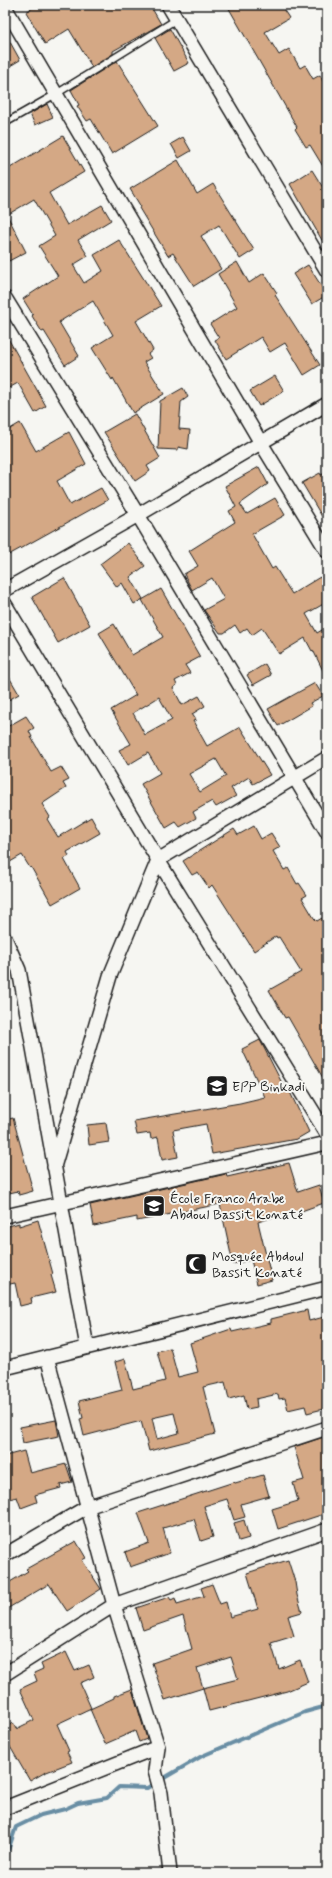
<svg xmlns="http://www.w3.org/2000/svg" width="332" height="1878" viewBox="0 0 332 1878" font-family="Mynerve,sans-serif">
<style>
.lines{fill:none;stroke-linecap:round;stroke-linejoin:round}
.stream{stroke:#698ea4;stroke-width:4}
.building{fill:#d4a885;stroke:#1c1c1c;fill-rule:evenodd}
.service-casing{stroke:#1c1c1c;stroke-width:9}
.minor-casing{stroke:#1c1c1c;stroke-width:16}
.service{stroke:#f6f6f2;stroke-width:6}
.minor{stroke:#f6f6f2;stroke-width:13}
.labels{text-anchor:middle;stroke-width:4;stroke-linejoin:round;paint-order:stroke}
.poi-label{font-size:14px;fill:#1c1c1c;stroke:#f6f6f2;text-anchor:start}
</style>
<rect width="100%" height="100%" fill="#f6f6f2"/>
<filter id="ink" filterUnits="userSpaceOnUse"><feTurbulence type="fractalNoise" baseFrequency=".025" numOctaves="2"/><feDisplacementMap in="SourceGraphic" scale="8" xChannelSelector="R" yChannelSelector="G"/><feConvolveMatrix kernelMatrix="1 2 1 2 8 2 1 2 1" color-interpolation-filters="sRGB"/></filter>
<g filter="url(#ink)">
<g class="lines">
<!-- stream -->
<path class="stream" d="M5,1859L16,1827L41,1815L65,1809L78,1803L107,1798L119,1787L147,1788L202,1756L305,1712L327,1706"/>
</g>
<!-- building -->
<path class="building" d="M37,5H150L161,24L113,51V54L92,67L69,29L45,44L26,12Z
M227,5H281L283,9L289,18L265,32L279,55L289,49L300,68L305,65L313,79L320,75L327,89V173L310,145L306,147L295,129L297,127Z
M170,29L189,63L174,71L155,38Z
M5,33L20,60L5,69Z
M117,61L158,126L112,154L91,119L87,121L77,106L79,105L71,90Z
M47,104L53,117L35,125L30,114Z
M63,136L84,172L49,193L67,225L102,205L111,220L78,240L88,256L73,265L84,283L103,271L94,255L119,240L161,306L136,321L153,350L148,354L151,358L144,362L164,394L133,413L113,378L112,380L92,348L113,335L93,301L59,322L79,356L65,365L44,331L42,332L32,316L33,315L23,299L58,276L39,246L55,236L34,199L7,215L26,252L5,263V171Z
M183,137L191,151L179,158L171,144Z
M178,160L197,194L213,184L254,250L240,259L219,225L201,236L221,269L194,286L173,253L168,256L139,208L141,207L130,189Z
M312,170L327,194V249L290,184Z
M237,262L249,283L264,273L277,293L275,295L320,365L304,375L285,343L270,352L261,337L226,359L215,340L219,338L210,324L237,307L218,274Z
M308,265L327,295L312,304L293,274Z
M5,333L46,406L35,413L18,383L5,390Z
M275,376L284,391L259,406L250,391Z
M183,388L188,397L181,402L179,429L190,430L188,449L178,447V450L158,449L160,401Z
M135,414L160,458L147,466L150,471L135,481L104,432Z
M20,423L36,451L69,432L86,464L57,481L70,505L101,488L108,500L5,557V432Z
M259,467L268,484L240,504L247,514L275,498L285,515L252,534L272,569L275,567L292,594L320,577L327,589V602L306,614L317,633L327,627V679L313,650L312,651L305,638L279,654L262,628L252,635L247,628L240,633L235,625L224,633H220L204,610L224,599L212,578L192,590L184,574L198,566L189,551L235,522L229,511L236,507L225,486Z
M327,472V525L302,483L320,473L321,475Z
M128,543L145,566L130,577L143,599L134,604L122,583L117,587L100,564Z
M64,578L90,625L58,643L32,597Z
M161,589L200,657L185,665L190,673L175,681L177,685L173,688L182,705L199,696L205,706L192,714L196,720L193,721L207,746L240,727L270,775L253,784L249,777L231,788L236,796L216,807L212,801L193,812L196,818L180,827L176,822L166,828L141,784L160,773L148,753L128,765L119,750L131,744L111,710L136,695L99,633L114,624L132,655L163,637L142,600ZM159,697L172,720L145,735L133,713ZM216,759L226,776L200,792L189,774Z
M265,664L271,675L253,685L247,675Z
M5,670L19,694L5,702Z
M315,683L323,696L310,703L312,706L278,726L268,709Z
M26,716L34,728L29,731L32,737H31L51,772L61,767L69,780L63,783L66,788L42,804L50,817L47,819L58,837L91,817L100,833L67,852L69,856L64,859L80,888L52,904L31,867L30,868L22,855L5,865V728Z
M254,826L261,839L271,833L280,847L273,851L284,870L288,868L297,884L299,883L307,895L302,898L314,918L317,921L322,918L327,926V1085L288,1017L285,1018L269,990L301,972L279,937L277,938L276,936L254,951L212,885L209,888L198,872L192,875L183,861L234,829L238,835Z
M260,1040L285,1089L288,1088L309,1132L297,1139L212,1154L206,1124L173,1130L178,1157L162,1160L158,1137L151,1139L150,1133L137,1135L134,1121L240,1103L265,1097L242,1049Z
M13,1118L33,1191L19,1195L18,1191L5,1194V1120Z
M106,1123L109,1142L89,1145L87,1125Z
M289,1163L298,1192L319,1185L324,1203L293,1214L292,1211L258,1222L272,1280L257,1284L251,1260L233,1264L220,1204L137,1221V1217L94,1226L90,1205L226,1174L227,1177Z
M38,1220L53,1274L51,1275L56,1292L31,1298L32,1303L20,1306L15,1283L5,1285V1227L19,1223V1226Z
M307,1310L309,1321L324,1317L327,1328V1381L323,1382L327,1397V1408L307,1413L305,1406L288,1410L285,1398L279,1399L278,1394L256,1399L257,1407L247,1409L244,1395L229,1399L225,1382L203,1387L215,1434L149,1451L141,1421L84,1436L80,1419L83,1418L79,1401L122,1390L115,1362L125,1359L133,1389L165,1381L157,1351L170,1348L178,1377L198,1372L190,1343L231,1329L232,1332L271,1323V1319ZM174,1413L179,1433L157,1439L152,1418Z
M56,1420L59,1436L23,1443L20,1427Z
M327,1436V1513L278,1529L272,1509L298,1501L293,1483L304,1480L294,1447Z
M24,1451L30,1473L66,1464L72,1482L60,1485L61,1488L35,1495L37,1502L21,1508L17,1497L5,1500V1456Z
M263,1475L269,1496L241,1504L245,1517L234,1520L227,1499L204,1506L213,1537L201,1541L194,1519L163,1528L170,1553L130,1567L125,1552L149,1543L138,1513L234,1482L235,1483Z
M244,1520L249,1538L239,1541L234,1523Z
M76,1541L86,1558L82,1560L101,1589L67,1611L49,1584L5,1610V1585L28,1571L26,1569Z
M288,1560L295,1582L297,1595L302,1612L288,1616L294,1636L271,1643L279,1669L300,1660L308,1682L287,1691L209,1711L203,1688L238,1679L231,1657L197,1668L203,1688L165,1700L152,1663L192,1649L183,1616L143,1630L136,1608L169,1597L171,1600L175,1598L177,1604L204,1596L201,1588L212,1584L220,1604L226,1602L230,1617L258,1609L247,1573Z
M66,1652L75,1671L89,1665L94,1677L80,1683L91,1708L57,1724L69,1751L67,1752L72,1762L44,1773L30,1781L5,1738V1727L13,1723L16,1729L34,1720L20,1689L37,1681L34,1673L43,1669L41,1664Z
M132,1689L147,1739L139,1742L135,1731L105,1744L90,1709L114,1698V1696Z"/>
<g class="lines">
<!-- service casing -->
<g class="service-casing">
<path id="service" d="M5,123L56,94L177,19"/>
</g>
<!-- minor casing -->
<g class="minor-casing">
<path id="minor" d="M168,5L327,271
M5,7L261,443L327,551
M5,298L138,515L327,832
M5,590L138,515L327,404
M5,604L158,860L327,1134
M5,938L19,970L87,1347
M54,1167L110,976L158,860L327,758
M5,1216L327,1143
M47,1357L114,1605L158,1747L155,1771L161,1793L170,1873
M5,1368L327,1288
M5,1555L87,1507L327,1428
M5,1674L114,1605L327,1530
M5,1808L158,1747"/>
</g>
<!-- service -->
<use href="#service" class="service"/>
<!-- minor -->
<use href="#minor" class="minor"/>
</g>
</g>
<!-- icons -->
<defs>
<g id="school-square" transform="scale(1.15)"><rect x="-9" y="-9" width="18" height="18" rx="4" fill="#1c1c1c" stroke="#f6f6f2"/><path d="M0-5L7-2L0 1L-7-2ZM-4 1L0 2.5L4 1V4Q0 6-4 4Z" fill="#fff"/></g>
<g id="mosque-square" transform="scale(1.15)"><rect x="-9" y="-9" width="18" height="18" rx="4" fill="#1c1c1c" stroke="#f6f6f2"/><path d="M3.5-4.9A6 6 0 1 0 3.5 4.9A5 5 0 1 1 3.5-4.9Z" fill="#fff"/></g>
</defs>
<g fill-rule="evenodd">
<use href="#school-square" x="217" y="1086"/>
<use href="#school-square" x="154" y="1206"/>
<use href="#mosque-square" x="196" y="1264"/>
</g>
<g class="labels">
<!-- poi labels -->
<g class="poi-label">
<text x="232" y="1091">EPP Binkadi</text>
<text x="170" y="1203">École Franco Arabe<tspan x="170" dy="16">Abdoul Bassit Konaté</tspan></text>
<text x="212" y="1261">Mosquée Abdoul<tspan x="212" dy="16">Bassit Konaté</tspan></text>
</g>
</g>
<!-- margin -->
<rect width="332" height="1878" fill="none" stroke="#f6f6f2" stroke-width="20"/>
<rect x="10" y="10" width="312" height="1858" fill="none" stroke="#1c1c1c" stroke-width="1.5" filter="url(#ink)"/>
</svg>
